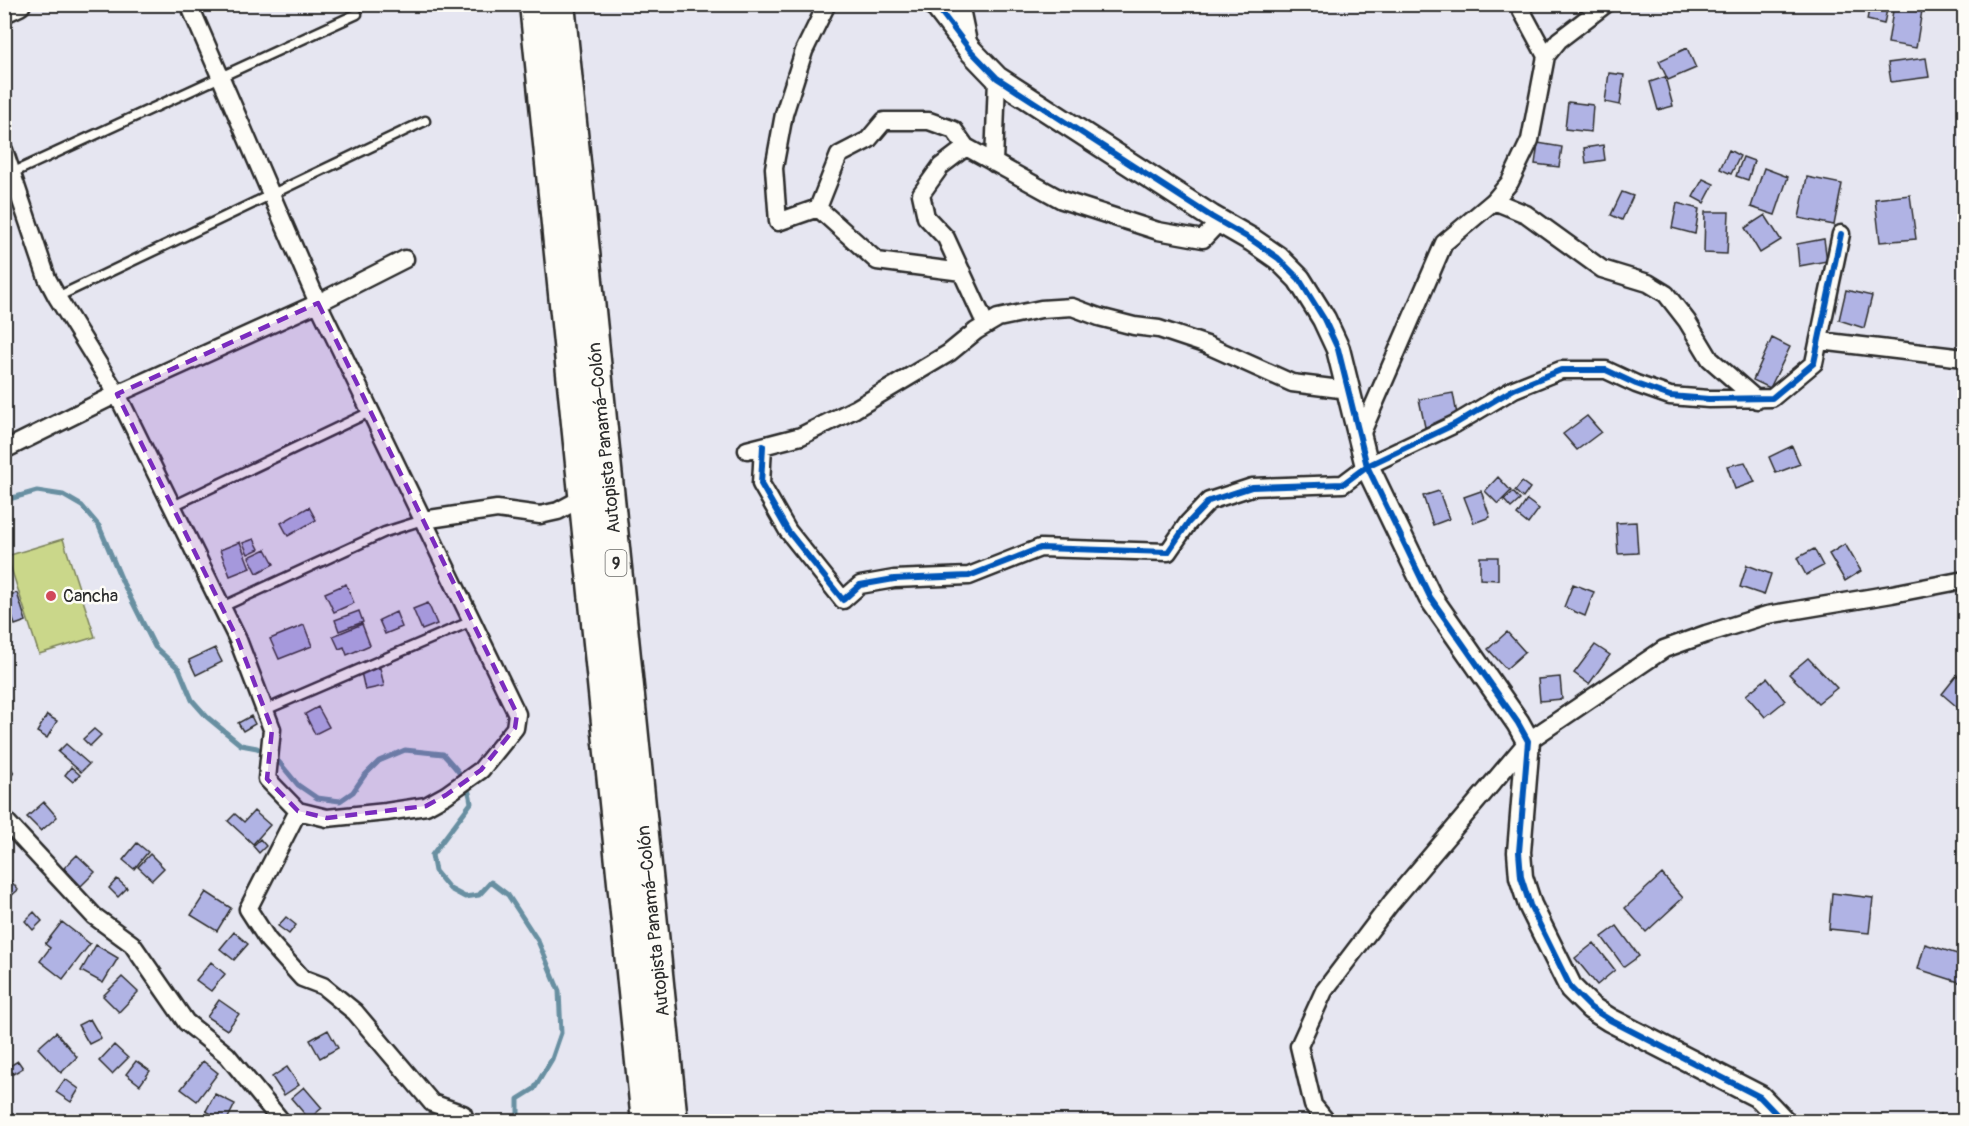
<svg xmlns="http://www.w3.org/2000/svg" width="1969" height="1126" viewBox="0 0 1969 1126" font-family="Pangolin,sans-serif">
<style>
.green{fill:#cad78a;stroke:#7a815a;stroke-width:1.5}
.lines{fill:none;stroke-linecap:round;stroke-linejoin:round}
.stream{stroke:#678fa1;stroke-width:5}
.building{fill:#b0b3e4;stroke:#2b2b2b;stroke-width:1.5}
.lane-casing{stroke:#2b2b2b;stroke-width:13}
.street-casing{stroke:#2b2b2b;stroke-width:21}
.secondary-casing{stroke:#2b2b2b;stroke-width:27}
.highway-casing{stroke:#2b2b2b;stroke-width:33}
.lane{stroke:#fdfcf7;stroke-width:8}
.street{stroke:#fdfcf7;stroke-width:16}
.secondary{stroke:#fdfcf7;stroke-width:22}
.highway{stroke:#fdfcf7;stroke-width:28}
.cycleway-casing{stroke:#fdfcf7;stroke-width:10}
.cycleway{stroke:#0057b8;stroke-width:6}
.marked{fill:#7b2cbf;fill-opacity:0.2;stroke:#7b2cbf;stroke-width:4.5;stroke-dasharray:12 8;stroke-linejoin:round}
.poi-dot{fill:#d1495b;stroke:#fdfcf7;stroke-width:2}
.labels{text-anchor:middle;stroke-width:5;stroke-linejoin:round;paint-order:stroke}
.shield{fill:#fdfcf7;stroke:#6a6a68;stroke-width:1.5}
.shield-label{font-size:16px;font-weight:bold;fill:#2b2b2b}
.street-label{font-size:18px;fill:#2b2b2b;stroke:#fdfcf7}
.poi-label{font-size:18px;fill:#2b2b2b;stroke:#fdfcf7;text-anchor:start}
</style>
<rect width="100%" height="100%" fill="#e6e6f1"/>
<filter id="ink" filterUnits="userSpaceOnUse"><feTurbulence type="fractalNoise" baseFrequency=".0167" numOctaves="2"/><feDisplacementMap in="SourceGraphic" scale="12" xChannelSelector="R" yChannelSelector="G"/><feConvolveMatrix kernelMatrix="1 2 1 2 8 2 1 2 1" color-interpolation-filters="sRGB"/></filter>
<g filter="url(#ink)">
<!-- green -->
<path class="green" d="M63,539L95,637L39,654L7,556Z"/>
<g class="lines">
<!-- stream -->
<path class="stream" d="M4,503L9,499L37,491L63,495L82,506L99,526L123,583L155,647L179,669L192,700L207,717L241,745L257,748L279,762L298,785L317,798L340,801L353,792L364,776L379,761L405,750L443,754C458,771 468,779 471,803L432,855L435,871L450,889L465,897L479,895L491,882L508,895L538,941L559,991L561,1033L552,1059L534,1089L518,1099V1122"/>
</g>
<!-- building -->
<path class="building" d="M1870,4H1888L1884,24L1867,20Z
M1894,4H1923L1916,48L1888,43Z
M1687,48L1696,68L1668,80L1659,61Z
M1926,58L1929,77L1891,82L1888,63Z
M1609,73L1624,75L1620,105L1605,102Z
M1665,77L1673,106L1658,110L1650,82Z
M1568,102L1593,105L1591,132L1565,129Z
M1538,143L1562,147L1559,167L1535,164Z
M1603,145L1605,160L1586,163L1584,148Z
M1729,150L1740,156L1731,174L1720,169Z
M1743,157L1754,161L1748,180L1736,176Z
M1764,168L1788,177L1775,215L1751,207Z
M1807,177L1842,184L1834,225L1799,218Z
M1703,179L1714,184L1704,203L1693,197Z
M1622,192L1633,196L1622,220L1611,215Z
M1910,195L1916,239L1880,242L1875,199Z
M1677,203L1699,209L1695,234L1672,228Z
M1705,212H1729L1727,254L1704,253Z
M1765,215L1781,240L1760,253L1745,228Z
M1824,239L1827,261L1799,266L1797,244Z
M1846,290L1872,296L1864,328L1839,320Z
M1772,338L1790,347L1770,388L1753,380Z
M1453,393L1458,420L1425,427L1419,399Z
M1587,416L1601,432L1577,450L1563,434Z
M1792,446L1800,464L1776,473L1769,457Z
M1745,462L1755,482L1735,489L1727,466Z
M1498,477L1511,491L1498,504L1485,491Z
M1522,482L1530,488L1523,498L1515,491Z
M1439,491L1449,519L1433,525L1423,496Z
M1481,491L1490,517L1474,523L1464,497Z
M1513,492L1520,500L1511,508L1504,500Z
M1527,500L1539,509L1528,524L1517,515Z
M309,507L316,520L288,536L281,523Z
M1636,522L1638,553L1618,554L1616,523Z
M254,539L259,549L248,554L243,543Z
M240,542L250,568L230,576L220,550Z
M1845,544L1861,571L1845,581L1829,554Z
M266,549L274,564L257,573L249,557Z
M1814,549L1823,566L1806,575L1797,558Z
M1480,557H1498V580L1480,579Z
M1747,565L1771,574L1764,595L1740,587Z
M346,584L354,603L334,612L325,593Z
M1573,584L1594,592L1585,616L1564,607Z
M17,593L26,621L15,625L5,596Z
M428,603L437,624L422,630L413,609Z
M359,611L363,622L339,631L335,620Z
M396,612L402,627L385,634L379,620Z
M362,624L370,645L347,655L344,647L339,649L333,636Z
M304,625L312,646L279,659L270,639Z
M1507,632L1525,652L1506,669L1488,649Z
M1595,645L1610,655L1589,684L1574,673Z
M215,648L222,662L196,675L189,660Z
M1808,658L1837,688L1818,703L1789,674Z
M380,668L384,686L365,690L361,672Z
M1957,675L1964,681L1963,712L1942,694Z
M1560,677L1562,699L1540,701L1538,679Z
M1767,678L1785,701L1765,717L1746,695Z
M318,707L329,727L315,734L305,714Z
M47,715L57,721L47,738L37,732Z
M251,716L255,724L243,731L238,723Z
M94,729L101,735L90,746L83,739Z
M66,744L89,764L81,772L58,752Z
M4,758L14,773L4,782Z
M71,767L80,775L73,782L65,775Z
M44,802L57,817L41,831L27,817Z
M254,811L270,825L253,844L228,821L235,814L244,822Z
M260,839L266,846L259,853L253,846Z
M137,843L148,852L134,869L123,860Z
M150,854L164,868L152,880L138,867Z
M77,855L95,872L81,886L64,868Z
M1662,874L1683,898L1646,932L1625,908Z
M7,876L18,890L4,902V878Z
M117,879L127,888L118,897L109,888Z
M206,892L231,908L217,931L191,915Z
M1832,893L1873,898L1869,933L1829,929Z
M34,912L42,921L33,930L25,921Z
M286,917L296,925L289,934L278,926Z
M62,922L90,944L63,979L40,961L50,948L45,944Z
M1617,926L1639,956L1624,967L1602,937Z
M234,932L248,944L234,960L220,949Z
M1594,943L1615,970L1597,985L1575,958Z
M1925,944L1964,956V974L1962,983L1918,969Z
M96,945L118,958L103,983L81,971Z
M211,962L225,974L211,991L196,980Z
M122,977L138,992L119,1012L103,996Z
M219,1000L239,1014L227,1030L207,1017Z
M90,1019L101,1038L89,1044L78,1025Z
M328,1030L338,1048L320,1058L310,1040Z
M56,1032L77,1057L61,1073L38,1048Z
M114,1045L128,1058L112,1074L99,1061Z
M18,1061L23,1068L13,1074L8,1067Z
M136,1061L150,1071L140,1085L126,1074Z
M203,1061L218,1073L197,1101L181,1089Z
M287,1067L299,1085L284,1095L272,1077Z
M65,1079L79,1089L71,1102L56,1092Z
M304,1087L322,1108L309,1119L291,1098Z
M215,1094L235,1104L226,1122L206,1111Z
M1940,1114L1951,1122H1934Z"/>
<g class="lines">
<!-- lane casing -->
<g class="lane-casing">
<path id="lane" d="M12,173L357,14
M57,297L425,121
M173,506L370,412
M222,607L385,532L423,520
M265,710L472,621"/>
</g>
<!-- street casing -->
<g class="street-casing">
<path id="street" d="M189,4L318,303L517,714L515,728L481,770L446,795L426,806L386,812L327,818L298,811
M827,4L804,51L784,114L774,168L778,222L818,208L839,155L868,140L884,121H929L954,130L966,147
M960,4L969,47
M1518,4L1546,56
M4,150L47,278L57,297L117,394L238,640L272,729L267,779L298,811L248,909L268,940L302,978L323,986L355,1012L432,1103L463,1114L466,1122
M994,163L997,78
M1494,201L1526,214L1602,269L1648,283L1666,294L1687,321L1710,359L1757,400
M818,208L877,261L962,272
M986,325L946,238L926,217L921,194L941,166L966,147L1062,200L1158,231L1203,239L1220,221
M1820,341L1964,358
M1360,437L1444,243L1494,201L1510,182L1530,140L1546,56L1559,40L1606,4
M763,446L761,484L788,531L843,600L860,585L894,579L969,576L1040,548L1168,552L1188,523L1209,501L1252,487L1343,484L1367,466L1455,424L1514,389L1561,370H1606L1636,384L1670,396L1709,399L1772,398L1814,363L1841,234
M4,450L117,394L318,303L405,259
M747,450L801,436L855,409L949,353L976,331L998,318L1041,309L1072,307L1099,317L1134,326L1159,329L1207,345L1292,383L1348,390
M423,520L497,509L540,515L558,511L584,497
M4,819L94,916L132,944L186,1022L227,1055L282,1122
M1327,1122L1313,1105L1299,1046L1324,991L1391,903L1528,741L1664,649L1706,634L1767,615L1892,594L1964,580"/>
</g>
<!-- secondary casing -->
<g class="secondary-casing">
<path id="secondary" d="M935,4L970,50L997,78L1212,217L1252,240L1278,258L1299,279L1324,319L1338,349L1367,466L1430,597L1518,723L1528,741L1519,852L1521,877L1530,905L1571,988L1591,1008L1610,1020L1760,1097L1784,1122
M4,11L19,4"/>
</g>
<!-- highway casing -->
<g class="highway-casing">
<path id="highway" d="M534,4L646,1122
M560,4L673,1122"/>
</g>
<!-- lane -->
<use href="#lane" class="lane"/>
<!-- street -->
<use href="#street" class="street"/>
<!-- secondary -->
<use href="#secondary" class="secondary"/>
<!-- highway -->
<use href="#highway" class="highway"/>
<!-- cycleway casing -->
<g class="cycleway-casing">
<path id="cycleway" d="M935,4L970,50L997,78L1212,217L1252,240L1278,258L1299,279L1324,319L1338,349L1367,466L1430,597L1518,723L1528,741L1519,852L1521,877L1530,905L1571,988L1591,1008L1610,1020L1760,1097L1784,1122
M763,446L761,484L788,531L843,600L860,585L894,579L969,576L1040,548L1168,552L1188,523L1209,501L1252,487L1343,484L1367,466L1455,424L1514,389L1561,370H1606L1636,384L1670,396L1709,399L1772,398L1814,363L1841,234"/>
</g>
<!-- cycleway -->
<use href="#cycleway" class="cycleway"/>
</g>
</g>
<!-- marked area -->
<path class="marked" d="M318,303L517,714L515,728L481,770L446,795L426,806L327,818L298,811L267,779L272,729L238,640L117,394Z"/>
<!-- markers -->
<circle class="poi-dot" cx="51" cy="596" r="6"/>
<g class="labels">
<!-- shield labels -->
<rect class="shield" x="605.5" y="550" width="21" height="26" rx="4.5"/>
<g class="shield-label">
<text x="616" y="569">9</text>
</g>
<!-- street labels -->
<g class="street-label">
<text transform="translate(604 438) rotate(-96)" y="6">Autopista Panamá–Colón</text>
<text transform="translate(653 921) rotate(-96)" y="6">Autopista Panamá–Colón</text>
</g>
<!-- poi labels -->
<g class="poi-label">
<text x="63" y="602">Cancha</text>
</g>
</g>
<!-- margin -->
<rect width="1969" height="1126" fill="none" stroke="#fdfcf7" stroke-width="24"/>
<rect x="12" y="12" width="1945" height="1102" fill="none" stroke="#2b2b2b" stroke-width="2" filter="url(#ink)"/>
</svg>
